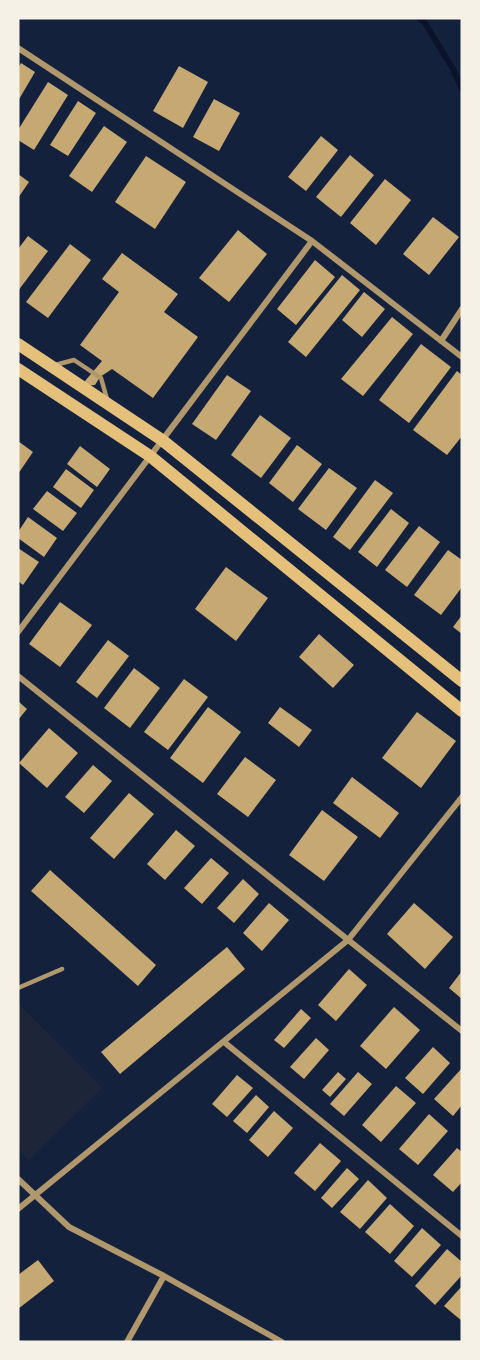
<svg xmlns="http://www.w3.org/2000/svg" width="480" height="1360" viewBox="0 0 480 1360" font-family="Jost,sans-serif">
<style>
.green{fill:#1d2539}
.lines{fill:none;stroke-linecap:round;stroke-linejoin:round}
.stream{stroke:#0b132b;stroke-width:6}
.building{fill:#c6a872}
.service{stroke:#b1986c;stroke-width:4.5}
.minor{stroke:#b1986c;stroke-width:6}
.secondary{stroke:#e5c07b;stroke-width:12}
</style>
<rect width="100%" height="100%" fill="#14213d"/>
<!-- green -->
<path class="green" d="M18,1003L102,1088L29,1160L18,1149Z"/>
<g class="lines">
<!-- stream -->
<path class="stream" d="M419,18L425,23L453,69L462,89"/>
</g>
<!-- building -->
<path class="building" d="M21,63L35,72L18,101V68Z
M179,66L208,82L183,128L153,111Z
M48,82L68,95L34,150L18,140V130Z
M214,99L240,113L219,151L193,137Z
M78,101L96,113L68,156L50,145Z
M104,126L127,142L92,192L69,176Z
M321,136L338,150L306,191L288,177Z
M350,155L374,175L341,217L316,197Z
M146,156L186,182L155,229L115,202Z
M18,174L29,182L18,198Z
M385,179L411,200L376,245L350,223Z
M433,217L459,237L429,275L403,254Z
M238,230L267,254L229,302L199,278Z
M28,236L48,251L18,291V249Z
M70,244L91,260L48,318L26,302Z
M122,253L178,294L164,312L198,337L153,398L112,369L100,377L95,385L85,386V381L102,361L80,345L119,292L102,279Z
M315,260L335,277L296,325L277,309Z
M342,275L360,290L306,357L288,342Z
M364,292L385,309L362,337L342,320Z
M392,317L413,334L363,396L341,379Z
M421,344L451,367L409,423L379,400Z
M457,371L462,375V436L447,455L413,430Z
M227,375L251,391L216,440L192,424Z
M260,415L291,438L261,478L231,455Z
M18,441L33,452L18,474Z
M297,445L322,464L293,502L269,483Z
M80,446L110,469L97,487L67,464Z
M329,468L357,488L326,530L298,509Z
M66,469L94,490L81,508L53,487Z
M375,480L393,493L350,550L333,537Z
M47,491L77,513L63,531L33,509Z
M391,509L409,523L377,567L358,552Z
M28,517L57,538L44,557L18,538V532Z
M419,526L440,542L407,587L385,570Z
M18,548L39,562L23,585L18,581Z
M448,550L462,560V587L441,615L414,595Z
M226,567L268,598L236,641L195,609Z
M60,602L92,625L60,667L29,644Z
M462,615V634L453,627Z
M319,634L354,665L333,688L299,657Z
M108,640L129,656L97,698L76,682Z
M134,668L160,688L130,728L104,708Z
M184,679L208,697L168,750L144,732Z
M18,701L27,709L18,720Z
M208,707L241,732L203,783L170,758Z
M280,707L312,730L299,747L268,723Z
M417,712L456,741L421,788L382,758Z
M49,728L78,753L47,788L19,763Z
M245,757L276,780L248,817L217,794Z
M93,765L112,781L84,813L65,797Z
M352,777L399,813L380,838L333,803Z
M129,793L154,814L114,859L90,838Z
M322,810L358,837L324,881L289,855Z
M176,830L195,846L165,880L147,864Z
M211,858L229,873L202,904L184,888Z
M50,870L156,965L138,986L31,891Z
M243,879L259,894L234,923L217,908Z
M269,903L289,920L262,951L243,933Z
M414,903L453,937L425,969L387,934Z
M227,947L245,969L120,1074L101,1052Z
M349,969L367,985L336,1021L318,1005Z
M462,971V999L449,988Z
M394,1007L420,1030L386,1069L360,1046Z
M301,1009L311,1018L284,1048L274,1040Z
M316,1038L329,1050L304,1079L290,1067Z
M433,1047L450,1063L423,1094L405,1078Z
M462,1068V1105L453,1116L434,1099Z
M338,1072L346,1079L330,1097L322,1090Z
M358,1072L372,1084L344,1116L330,1104Z
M237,1075L253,1088L227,1117L212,1104Z
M396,1086L416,1103L381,1142L362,1125Z
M256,1095L269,1107L247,1133L233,1121Z
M274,1111L293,1128L268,1157L249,1140Z
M429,1114L448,1131L418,1165L399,1149Z
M320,1143L341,1161L315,1191L294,1173Z
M457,1148L462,1152V1182L453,1192L433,1175Z
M347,1168L359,1179L332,1208L321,1198Z
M368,1180L387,1198L360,1229L340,1212Z
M390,1204L414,1226L390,1254L365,1232Z
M422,1228L441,1245L412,1277L394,1261Z
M447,1249L462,1262V1275L435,1305L415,1286Z
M38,1260L54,1281L18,1309V1275Z
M462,1286V1321L444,1306Z"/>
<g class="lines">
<!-- service -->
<path class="service" d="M55,365L74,360L101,378L107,399
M18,988L62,969"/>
<!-- minor -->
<path class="minor" d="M18,48L312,241L462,357
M441,341L462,309
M18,632L312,241
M18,676L462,1031
M224,1042L462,1236
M18,1179L69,1227L164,1276L282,1342
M18,1209L348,940L462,797
M127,1342L164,1276"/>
<!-- secondary -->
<path class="secondary" d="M18,344L162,440L462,681
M18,369L150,456L462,711"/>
</g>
<!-- border -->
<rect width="480" height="1360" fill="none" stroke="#f6f1e7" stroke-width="39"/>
</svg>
